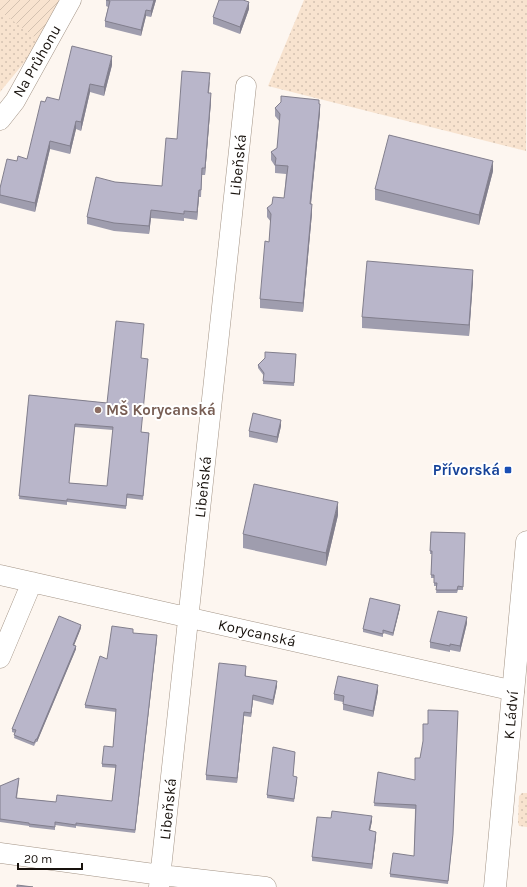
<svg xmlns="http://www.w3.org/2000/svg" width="527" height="887" viewBox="0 0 527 887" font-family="Karla,sans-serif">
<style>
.grass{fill:url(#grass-dots)}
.garden{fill:url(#garden-furrows)}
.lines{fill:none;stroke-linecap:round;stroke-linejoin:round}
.minor-casing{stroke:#a39486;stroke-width:21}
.tertiary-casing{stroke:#a39486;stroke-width:23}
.minor{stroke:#fff;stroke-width:20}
.tertiary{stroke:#fff;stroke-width:22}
.wall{fill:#9f9dae;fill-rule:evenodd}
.shaded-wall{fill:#827f8d}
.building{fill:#b9b6ca;stroke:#827f8d;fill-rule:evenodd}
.education-dot{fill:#8d6e63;stroke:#fff;stroke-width:1.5}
.transit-dot{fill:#1a4fb4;stroke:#fff;stroke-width:1.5}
.labels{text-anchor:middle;stroke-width:4;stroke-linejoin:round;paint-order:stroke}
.street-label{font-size:15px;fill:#18120d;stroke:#fff}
.education-label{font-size:15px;font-weight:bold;fill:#785e54;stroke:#fff;text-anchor:start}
.transit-label{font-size:15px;font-weight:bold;fill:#164399;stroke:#fff;text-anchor:end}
</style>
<defs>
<pattern id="grass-dots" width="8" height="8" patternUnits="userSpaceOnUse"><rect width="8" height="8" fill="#f8e3cf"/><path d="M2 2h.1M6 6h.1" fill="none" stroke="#d4c2b1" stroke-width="1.8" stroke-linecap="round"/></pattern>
<pattern id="garden-furrows" width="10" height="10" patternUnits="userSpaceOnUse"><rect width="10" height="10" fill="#f8e3cf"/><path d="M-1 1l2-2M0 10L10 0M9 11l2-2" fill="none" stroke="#d4c2b1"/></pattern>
</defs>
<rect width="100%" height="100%" fill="#fdf6f0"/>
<!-- grass -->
<path class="grass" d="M0,0H59L41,42L0,92Z
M304,0H527L526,151L268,86Z
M522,793H527V827L519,826L518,822L519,796Z"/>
<!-- garden -->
<path class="garden" d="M0,0H59L41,42L0,11Z"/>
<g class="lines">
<!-- minor casing -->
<g class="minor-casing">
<path id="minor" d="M0,120L15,101L71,0
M0,575L514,691
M0,658L32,582
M0,853L161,875L266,887
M159,887L246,86"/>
</g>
<!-- tertiary casing -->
<g class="tertiary-casing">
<path id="tertiary" d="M495,887L527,542"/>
</g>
<!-- minor -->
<use href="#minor" class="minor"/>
<!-- tertiary -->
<use href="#tertiary" class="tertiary"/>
</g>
<!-- wall -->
<path class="wall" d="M106,0H156L151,17L146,16L141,36L105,27V21L108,7L106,6Z
M249,9L240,34L213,24V17Z
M112,65L104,96L90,92L81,131L76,129L70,154L50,149L35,212L0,203V188L17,161L27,159L45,102L59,100Z
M210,81L209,93L211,101L205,175H202L201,197H199L197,220L184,218V221L151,218L149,234L114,231L87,224V217L115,182L162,186L177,139Z
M319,104L320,112L311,204L312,213L303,312L260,308V299L269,242L271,222L267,217V208L284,198L286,174L275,173V166L271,160V152L277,148L280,122L275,116V108Z
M493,171L479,225L375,200V189Z
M473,280L469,336L362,328V317Z
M296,354L294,386L263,384L264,376L258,368V365Z
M141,358V432L149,433L143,500L127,498L126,509L67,502V505L19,499L29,395L107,403ZM75,427L113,430L107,486L69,483Z
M281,426L277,443L249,437V431Z
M338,515L326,566L243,548V534Z
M431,532L465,533L463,590H458L457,593H436L437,586H434V578H431L432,554H430Z
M400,608L393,636L383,633V637L363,632V629Z
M467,623L460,652L450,650V652L430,648V642Z
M81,628L74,645L76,649L37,742H36L34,746L14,738L15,733L12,732V729Z
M133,633L157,638L135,833L76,826V828L55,825V830L29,827V826L0,822V786L19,781L17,798L56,802L112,801L116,768L102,767V764L113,747L116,712L85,708V705L107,659Z
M246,670V676L277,686L273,705L253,700L251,717L244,716L237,783L206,780V775Z
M378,691L373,717L343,710V702L334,700V694Z
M295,755L293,777L297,780L294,802L267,798V795Z
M378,772L453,837L448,884L390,877V874L414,856L415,809L374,806Z
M331,818L372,821L370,830L376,837L372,869L312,861V857Z"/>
<!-- shaded-wall -->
<path class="shaded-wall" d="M154,0H156L151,17V11Z
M249,2V9L240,34V27Z
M146,10V16L141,36V30Z
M112,56V65L104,96V87Z
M90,84V92L81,131V122Z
M211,93V101L205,175V168Z
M320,104V112L310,213V204Z
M76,121V129L70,154V146Z
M50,141V149L35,212V203Z
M493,161V171L479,225V215Z
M199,190V197L197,220V212Z
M312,204V213L303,312V303Z
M151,210V218L149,234V226Z
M473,270V280L469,336V325Z
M281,420V426L277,443V437Z
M338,502V515L326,566V553Z
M400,605V608L393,636V633Z
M467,617V623L460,652V646Z
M81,625V628L73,648V645Z
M157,635V638L135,833V830Z
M76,646V649L37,742V739Z
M277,681V686L273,705V700Z
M378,685V691L373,717V711Z
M253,695V700L251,717V713Z
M244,712V716L237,783V778Z
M372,816V821L369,835V830Z
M376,832V837L372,869V864Z"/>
<!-- building -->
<path class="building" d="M106,0H154L151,11L146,10L141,30L105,21L110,1Z
M219,0H243L249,2L240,27L213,17Z
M72,46L112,56L104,87L90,84L81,122L76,121L70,146L50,141L35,203L0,195V188L7,159L17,161L18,156L27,159L41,101L45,102L47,97L59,100Z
M182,71L210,73L208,93H211L205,168H202L201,190H199L197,212L184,211V214L151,210L149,226L114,223L87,217L96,177L115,182L162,186L166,138L177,139Z
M281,96L319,100V104H320L310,204H312L303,303L260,299L265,241L269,242L271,214L267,208L272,204L273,197L284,198L288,166L275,165L276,158L271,152L277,148L280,114L275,108L281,102Z
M389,135L493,161L479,215L375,189Z
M367,261L473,270L469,325L362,317Z
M116,321L144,324L141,358L148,359L141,432L149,433L143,496L127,494L126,506L67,499V501L19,496L29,395L107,403ZM75,424L113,427L107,486L69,483Z
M265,352L296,354L294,383L263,381L264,373L258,365L265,358Z
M253,413L281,420L277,437L249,431Z
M254,484L338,502L326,553L243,534Z
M431,532L465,533L463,587L458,586L457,590H436L437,583H434V575H431L432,551H430Z
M370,598L400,605L393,633L383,630V634L363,629Z
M438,611L467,617L460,646L450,644V646L430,642Z
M59,616L81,625L73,645L76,646L37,739H36L34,743L14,735L16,730L12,729Z
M112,626L133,629V633L157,635L135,830L76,823V825L55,822V827L29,824V823L0,819V786L19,778L16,798L56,802L57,795L112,801L116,765L102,764L104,746L113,747L116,709L85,705L100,656L107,659Z
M219,663L246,666L245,676L277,681L273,700L253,695L251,713L244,712L237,778L206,775Z
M338,676L378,685L373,711L343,704L344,696L334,694Z
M428,710L458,711L453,834L448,881L390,874L393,853L414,856L416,805L374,803L378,772L415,780V758H420L423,741V724H428Z
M273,747L295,752L293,776L297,777L294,799L267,795Z
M332,811L372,816L369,830L376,832L372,864L312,857L317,817L331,818Z
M17,885L33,887H17Z"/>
<!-- markers -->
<circle class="education-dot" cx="98" cy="410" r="4"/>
<rect class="transit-dot" x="504" y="466" width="8" height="8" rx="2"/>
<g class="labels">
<!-- street labels -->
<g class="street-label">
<text transform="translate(37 61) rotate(-60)" y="5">Na Průhonu</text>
<text transform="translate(238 165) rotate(-84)" y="5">Libeňská</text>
<text transform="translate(203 487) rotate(-84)" y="5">Libeňská</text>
<text transform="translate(257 633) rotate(13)" y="5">Korycanská</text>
<text transform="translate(511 715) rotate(-85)" y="5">K Ládví</text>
<text transform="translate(168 809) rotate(-84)" y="5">Libeňská</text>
</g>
<!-- education labels -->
<g class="education-label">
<text x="106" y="415">MŠ Korycanská</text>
</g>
<!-- transit labels -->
<g class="transit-label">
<text x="500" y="475">Přívorská</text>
</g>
</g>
<!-- scale -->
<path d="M18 863v6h64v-6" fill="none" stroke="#18120d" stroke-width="2"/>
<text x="24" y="863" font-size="12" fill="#18120d" stroke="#ffffff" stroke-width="3" paint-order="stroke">20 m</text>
</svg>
